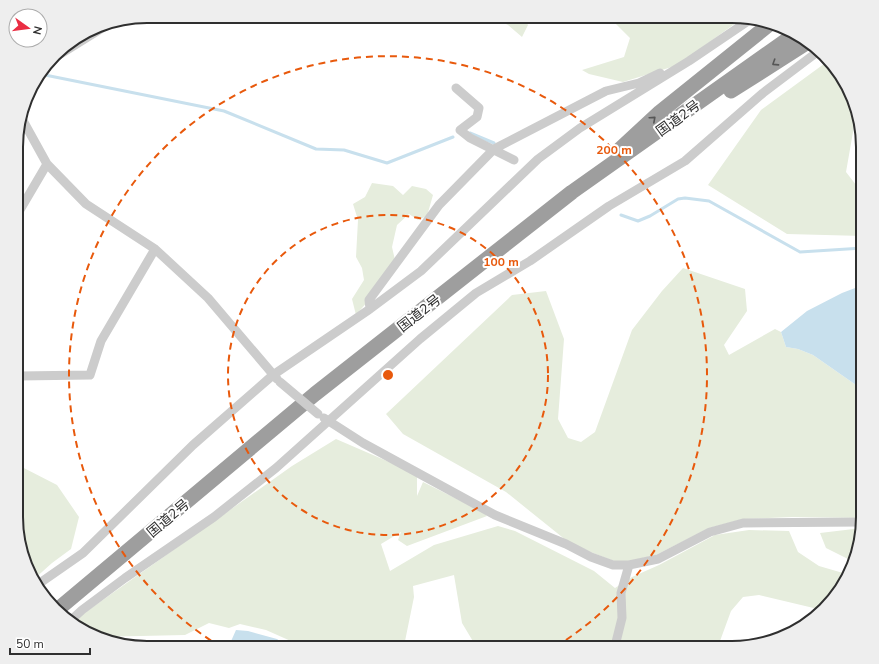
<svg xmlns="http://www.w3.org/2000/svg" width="879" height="664" viewBox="0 0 879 664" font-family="'Nunito Sans','Noto Sans JP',sans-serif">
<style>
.green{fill:#e6eddd}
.water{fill:#c8e0ed}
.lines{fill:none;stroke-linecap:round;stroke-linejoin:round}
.stream{stroke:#c8e0ed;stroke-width:3}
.minor{stroke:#ccc;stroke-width:9}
.trunk{stroke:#9e9e9e;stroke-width:15}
.minor-bridge{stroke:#ccc;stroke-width:9}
.oneway{stroke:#565656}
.ring{fill:none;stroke:#e8590c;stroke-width:2;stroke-dasharray:7 5}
.labels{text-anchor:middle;stroke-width:4;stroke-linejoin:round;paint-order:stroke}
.street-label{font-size:14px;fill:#2f2f2f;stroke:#fff}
.rim{fill:none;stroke:#2f2f2f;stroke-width:2}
.centre{fill:#e8590c;stroke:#fff;stroke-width:2}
.ring-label{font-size:12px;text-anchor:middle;font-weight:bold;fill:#e8590c;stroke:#fff;stroke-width:4;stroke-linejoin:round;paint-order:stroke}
</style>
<rect width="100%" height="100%" fill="#fff"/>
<!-- green -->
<path class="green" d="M459,16H523L528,25L522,37L508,25L492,17Z
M589,16H741L744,17L678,65L623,82L589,74L582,70L624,57L630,38L615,23Z
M828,61L850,89L856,115L846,172L863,194V236L787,234L708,185L761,110Z
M372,183L393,186L403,195L412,186L426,189L433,195L427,216L418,220L409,214L397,225L392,247L395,260L374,294L356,315L352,299L364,280L362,268L356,257L358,220L353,204L365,197Z
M683,268L745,289L747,311L724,345L729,355L775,329L781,332L786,347L798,349L813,355L856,385V418L863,430V518L792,517L743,519L709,528L656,555L629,561H614L593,553L567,541L506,492L403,434L386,414L512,295L546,291L564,339L558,419L568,438L581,442L595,432L632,330L662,291Z
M336,439L417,474V496L423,482L483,512L487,516L407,546L398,540L401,532L381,544L390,571L434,545L498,526L515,531L594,571L615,588L632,577L659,565L715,535L749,530L789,531L798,552L819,566L843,573L848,576L831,603L822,610L759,595L743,597L731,611L720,641L721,648H477L462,623L454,575L413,586L414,597L404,646L405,648H298L293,642L266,630L240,624L229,628L209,623L185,635L95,637L74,624L83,614L292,466Z
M16,464L57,485L79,517L71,549L52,563L33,580L30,575L16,526Z
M862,528L854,562L826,548L820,533Z"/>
<!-- water -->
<path class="water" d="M863,285V430L856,418V385L813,355L798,349L786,347L781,332L807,311L842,293Z
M236,630L248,631L277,639L289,648H228Z"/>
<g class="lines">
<!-- stream -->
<path class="stream" d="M40,74L224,111L316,149L344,150L387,163L453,137
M470,133L494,143
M621,215L638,221L650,216L678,199L685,198L709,201L800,252L863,248"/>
<!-- minor -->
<path class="minor" d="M51,60L112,22
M456,88L479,108L477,117L460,130L470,138L514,160
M21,117L47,164L86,204L155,249L208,298L277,379
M17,215L47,164
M370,309L369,300L439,205L494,149L606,91L639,83L660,73
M17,375L19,376L90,375L101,341L155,249
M324,418L363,443L495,515L566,544L591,557L613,565H629L658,559L710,532L743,523L863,522
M37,585L83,553L193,445L273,375L370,309L421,271L538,159L580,128L689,61L751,19
M70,621L82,610L125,578L214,517L276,468L420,339L476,293L530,261L609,206L685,161L763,93L820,50
M612,648L616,642L622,618L621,593L629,565"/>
<!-- trunk -->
<path class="trunk" d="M731,91L808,42
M619,150L660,112L771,23
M57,610L315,394L572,192L795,34"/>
<!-- minor-bridge -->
<path class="minor-bridge" d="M280,382L318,414"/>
</g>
<!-- one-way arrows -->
<defs><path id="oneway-chevron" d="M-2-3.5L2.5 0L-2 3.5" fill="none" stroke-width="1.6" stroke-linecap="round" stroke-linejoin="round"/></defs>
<g class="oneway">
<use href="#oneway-chevron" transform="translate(775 63) rotate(147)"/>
<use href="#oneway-chevron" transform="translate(653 119) rotate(-42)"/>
</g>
<!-- distance rings -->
<g class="ring">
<circle cx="388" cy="375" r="160"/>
<path d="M221 647A319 319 0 1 1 555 647"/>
</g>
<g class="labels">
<!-- street labels -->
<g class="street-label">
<text transform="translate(678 118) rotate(-36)" y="5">国道2号</text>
<text transform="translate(419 313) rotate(-38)" y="5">国道2号</text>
<text transform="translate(168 518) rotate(-40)" y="5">国道2号</text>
</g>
</g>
<!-- crop -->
<path d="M0 0H879V664H0ZM147 23H732A124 124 0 0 1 856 147V517A124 124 0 0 1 732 641H147A124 124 0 0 1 23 517V147A124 124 0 0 1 147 23Z" fill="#eee" fill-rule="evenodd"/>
<path class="rim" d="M147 23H732A124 124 0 0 1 856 147V517A124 124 0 0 1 732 641H147A124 124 0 0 1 23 517V147A124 124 0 0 1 147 23Z"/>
<circle cx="388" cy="375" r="6" class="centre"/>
<g class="ring-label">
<text x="614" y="154">200 m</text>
<text x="501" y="266">100 m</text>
</g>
<!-- north arrow -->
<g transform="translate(28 28) rotate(104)"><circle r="19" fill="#ffffff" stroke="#acacac"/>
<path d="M0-3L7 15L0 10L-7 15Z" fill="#ea2d43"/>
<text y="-6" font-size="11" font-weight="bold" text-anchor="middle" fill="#2f2f2f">N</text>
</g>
<!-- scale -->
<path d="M10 648v6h80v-6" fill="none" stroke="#2f2f2f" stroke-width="2"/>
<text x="16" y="648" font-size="12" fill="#2f2f2f" stroke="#ffffff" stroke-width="3" paint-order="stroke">50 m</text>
</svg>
